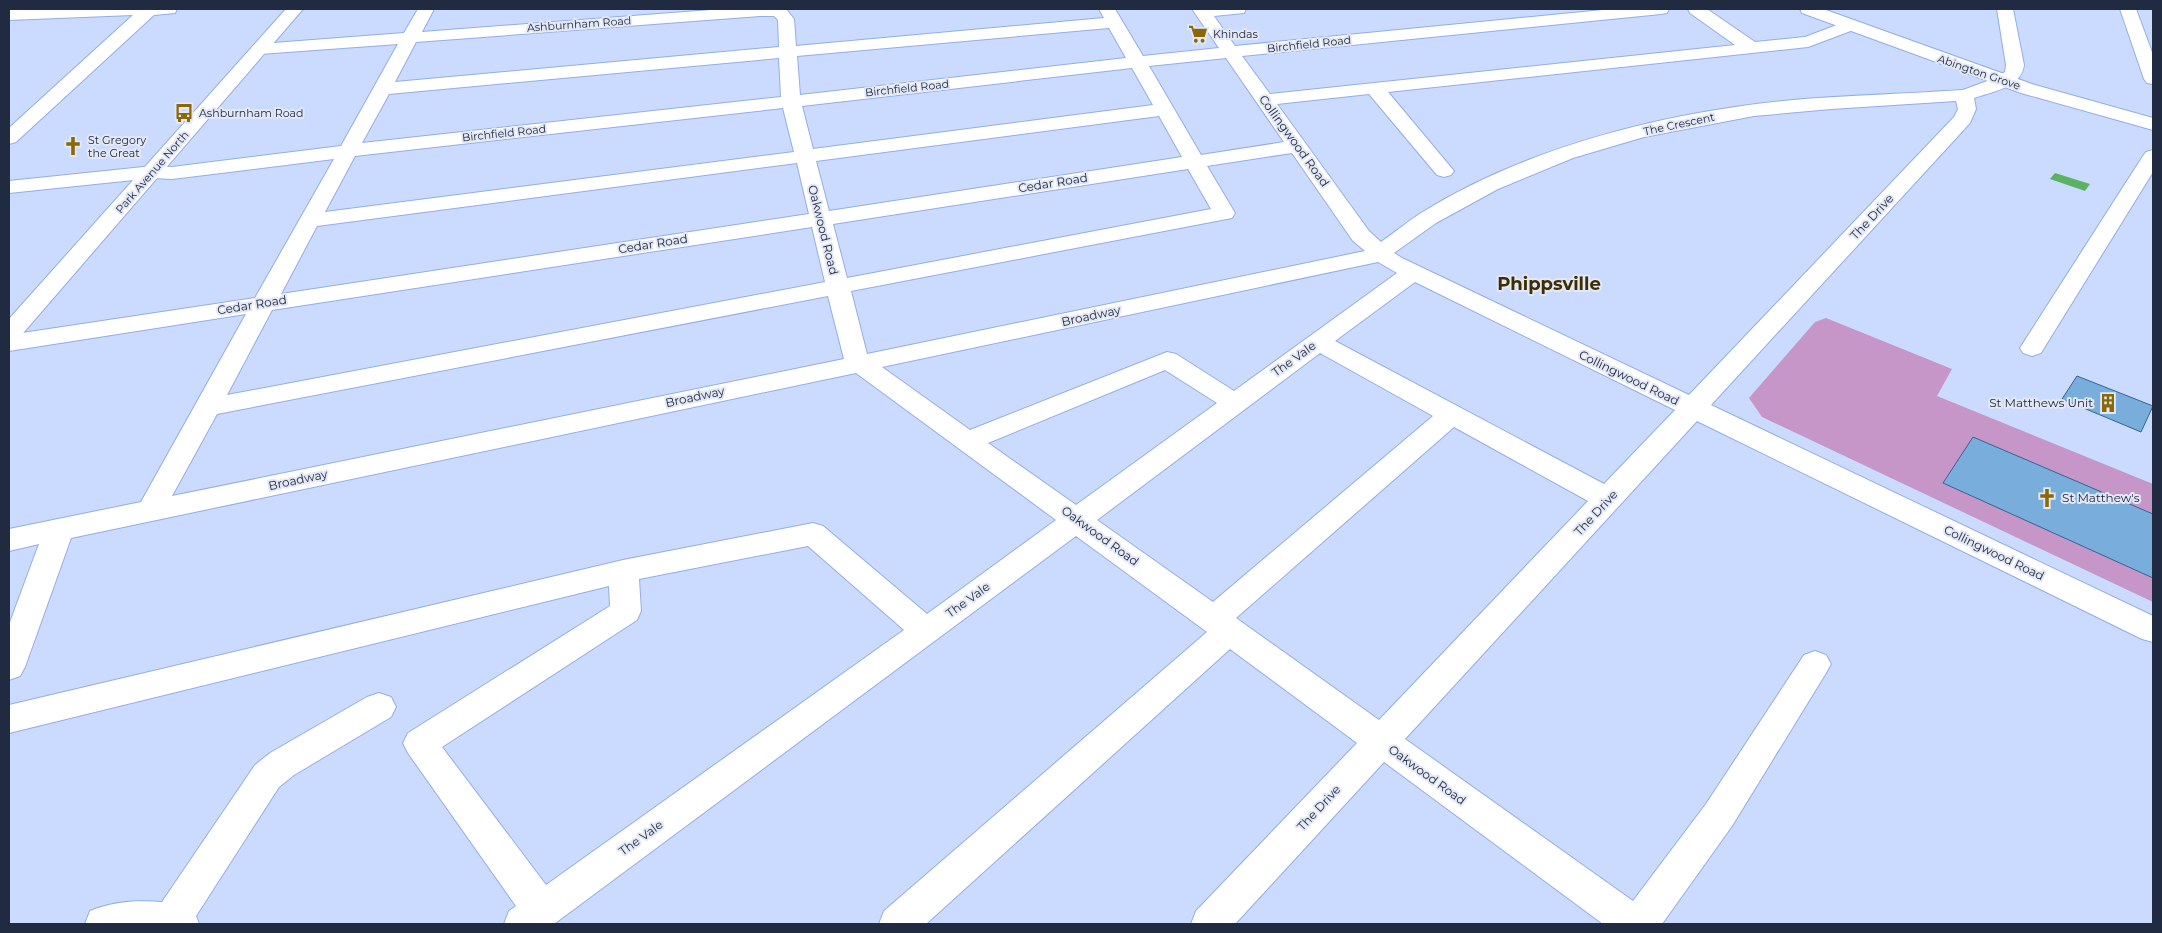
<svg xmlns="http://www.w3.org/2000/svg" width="2162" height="933" viewBox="0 0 2162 933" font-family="Montserrat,sans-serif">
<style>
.green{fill:#c596c7}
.water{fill:#5cb263}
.building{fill:#79aedc;stroke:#32658f}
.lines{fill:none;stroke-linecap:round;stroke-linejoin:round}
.minor-casing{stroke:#93ade6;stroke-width:2}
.major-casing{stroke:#93ade6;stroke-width:2}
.minor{fill:#fff;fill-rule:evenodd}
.major{fill:#fff;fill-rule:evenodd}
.labels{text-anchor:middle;stroke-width:4;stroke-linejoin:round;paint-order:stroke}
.far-street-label{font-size:11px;fill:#202a41;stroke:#e3e8f4}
.far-poi-label{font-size:11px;fill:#202a41;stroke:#e3e8f4;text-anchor:start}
.street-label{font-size:12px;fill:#202a41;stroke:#e3e8f4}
.poi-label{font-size:12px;fill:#202a41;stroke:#e3e8f4;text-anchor:end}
.district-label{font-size:18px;font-weight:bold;fill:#3d2d03;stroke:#e3e8f4}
</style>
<rect width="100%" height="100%" fill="#cbdbff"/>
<!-- green -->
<path class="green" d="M1826,318L1952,369L1937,396L2153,484V602L1762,417L1749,398L1815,322Z"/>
<!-- water -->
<path class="water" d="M2055,173L2090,184L2085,191L2050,179Z"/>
<!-- building -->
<path class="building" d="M2077,376L2153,406L2141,432L2062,399Z
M1973,437L2153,514V578L1943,483Z"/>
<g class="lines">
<!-- minor casing -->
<g class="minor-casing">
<path id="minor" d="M42,9H177L175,13L154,15L16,142L9,144V128L133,15L9,20V10Z
M418,9H434L422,32L724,9H786L794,19L796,46L1104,18L1099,9H1115L1143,56L1219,48L1192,9H1246L1244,13L1214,16L1235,46L1613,9H1669L1667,13L1661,14L1242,56L1270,94L1735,45L1690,13L1688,9H1707L1755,42L1805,37L1850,20L1856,21L1858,25L1856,29L1808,47L1388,92L1454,171L1451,175L1444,177L1437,175L1369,94L1277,104L1369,231L1381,242C1394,233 1407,222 1421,213C1528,146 1668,112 1793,100C1850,95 1906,94 1963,90L1990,80L2005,72L2006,65L1997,9H2013L2024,65C2022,87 1992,92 1974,98L1976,109L1970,123L1711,405L2153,616V642L2142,639L1697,421L1405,739L1633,901L1706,804L1804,655L1815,651L1826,655L1831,664L1826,673L1732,826L1662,924H1603L1384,762L1235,924H1191L1196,911L1357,743L1230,649L926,924H879L884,911L1207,632L1076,536L554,924H504L509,911L516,906L408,753L403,743L408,733L610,606L609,586L9,733V705L623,560L813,523L823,526L927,614L1056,520L856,373L71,538L25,667L20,676L9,680V625L39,544L9,551V529L141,502L246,314L9,351V335L255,298L334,159L172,179L153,178L9,193V181L153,166L172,167L341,146L398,44L260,54L254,53L251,49L254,45L260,44L404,33ZM760,16H774L778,20L779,47L395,82L416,42ZM1109,28L1126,58L800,95L797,56ZM779,58L781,97L362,143L389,94ZM1226,58L1284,142L1201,155L1149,66ZM1132,68L1153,105L813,149L802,106ZM1956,101L1958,109L1954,117L1689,395L1402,258L1394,253L1436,223L1498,189L1573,158L1644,137L1754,116L1831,109ZM783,108L794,152L325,212L355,156ZM1159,116L1182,157L829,211L816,161ZM1292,153L1353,241L1365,251L867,354L851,291L1232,218L1235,213L1207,166ZM797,163L809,214L281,294L317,226ZM1188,169L1211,209L847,278L833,224ZM812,227L825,282L227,395L272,310ZM1378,262L1397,273L1234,391L1176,354L1167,352L970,430L882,367ZM1415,282L1675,410L1604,484L1335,341ZM828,296L844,359L172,496L217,414ZM1320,353L1433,416L1213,602L1097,520ZM1165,370L1217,403L1076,505L988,443ZM1454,427L1588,501L1379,720L1236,618ZM808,546L904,630L546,885L442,747L637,620L641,611L639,579Z
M2120,9H2136L2153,55V84L2147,83L2144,79Z
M2153,150V172L2044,348L2041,353L2032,356L2023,353L2020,348L2143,156L2146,152Z
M379,693L391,697L396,707L391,717L294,775L279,787L196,916L199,924H85L90,911C114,901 137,900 162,902L255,765L270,753L367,697Z"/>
</g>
<!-- major casing -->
<g class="major-casing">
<path id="major" d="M286,9H303L18,339L9,341V319Z
M1800,9H1823L2035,85L2153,118V130L2021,93L1802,13Z"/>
</g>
<!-- minor -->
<use href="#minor" class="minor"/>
<!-- major -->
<use href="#major" class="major"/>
</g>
<!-- icons -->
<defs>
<g id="supermarket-bare" transform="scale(1.5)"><path d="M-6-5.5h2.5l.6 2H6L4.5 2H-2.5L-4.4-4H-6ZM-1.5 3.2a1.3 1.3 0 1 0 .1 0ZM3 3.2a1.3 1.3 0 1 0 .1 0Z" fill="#8a6808" stroke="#e3e8f4" stroke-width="2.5" paint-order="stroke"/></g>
<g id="bus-bare" transform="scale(1.5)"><path d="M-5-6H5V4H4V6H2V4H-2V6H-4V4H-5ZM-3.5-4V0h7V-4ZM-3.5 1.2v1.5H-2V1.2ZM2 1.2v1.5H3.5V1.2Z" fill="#8a6808" stroke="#e3e8f4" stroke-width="2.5" paint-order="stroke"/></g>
<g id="church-bare" transform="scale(1.5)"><path d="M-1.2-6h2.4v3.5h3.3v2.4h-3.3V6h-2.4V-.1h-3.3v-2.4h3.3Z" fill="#8a6808" stroke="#e3e8f4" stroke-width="2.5" paint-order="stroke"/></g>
<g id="building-bare" transform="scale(1.5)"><path d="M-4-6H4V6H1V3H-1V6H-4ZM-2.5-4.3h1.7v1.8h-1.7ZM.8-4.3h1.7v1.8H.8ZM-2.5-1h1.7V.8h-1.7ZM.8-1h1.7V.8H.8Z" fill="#8a6808" stroke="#e3e8f4" stroke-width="2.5" paint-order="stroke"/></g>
</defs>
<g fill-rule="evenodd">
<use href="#supermarket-bare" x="1198" y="34"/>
<use href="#bus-bare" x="184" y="113"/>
<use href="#church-bare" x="73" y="146"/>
<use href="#building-bare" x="2108" y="403"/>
<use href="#church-bare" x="2047" y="498"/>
</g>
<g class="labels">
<!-- far-street labels -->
<g class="far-street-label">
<text transform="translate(579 24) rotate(-4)" y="4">Ashburnham Road</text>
<text transform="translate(1309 44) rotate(-6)" y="4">Birchfield Road</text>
<text transform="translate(1979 72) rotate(19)" y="4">Abington Grove</text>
<text transform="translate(907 88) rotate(-6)" y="4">Birchfield Road</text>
<text transform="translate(1679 124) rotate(-12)" y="4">The Crescent</text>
<text transform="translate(504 133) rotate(-6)" y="4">Birchfield Road</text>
<text transform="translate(152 172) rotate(-49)" y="4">Park Avenue North</text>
</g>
<!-- far-poi labels -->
<g class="far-poi-label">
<text x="1213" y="38">Khindas</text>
<text x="199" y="117">Ashburnham Road</text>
<text x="88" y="144">St Gregory<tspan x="88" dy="13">the Great</tspan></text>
</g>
<!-- street labels -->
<g class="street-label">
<text transform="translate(1294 141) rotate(54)" y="4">Collingwood Road</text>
<text transform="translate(1053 183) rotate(-9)" y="4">Cedar Road</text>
<text transform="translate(1872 217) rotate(-47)" y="4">The Drive</text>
<text transform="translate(823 230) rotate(76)" y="4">Oakwood Road</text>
<text transform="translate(653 244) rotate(-9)" y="4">Cedar Road</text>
<text transform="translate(252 305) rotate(-9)" y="4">Cedar Road</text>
<text transform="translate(1091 316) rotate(-12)" y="4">Broadway</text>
<text transform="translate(1294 359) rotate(-36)" y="4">The Vale</text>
<text transform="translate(1629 378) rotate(26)" y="4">Collingwood Road</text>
<text transform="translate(695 397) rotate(-12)" y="4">Broadway</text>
<text transform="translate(298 480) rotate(-12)" y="4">Broadway</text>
<text transform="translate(1596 513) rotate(-47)" y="4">The Drive</text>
<text transform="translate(1100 536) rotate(36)" y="4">Oakwood Road</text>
<text transform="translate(1994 553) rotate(26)" y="4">Collingwood Road</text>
<text transform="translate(968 600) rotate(-36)" y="4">The Vale</text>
<text transform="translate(1427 775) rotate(36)" y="4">Oakwood Road</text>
<text transform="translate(1319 808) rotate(-47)" y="4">The Drive</text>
<text transform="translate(641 838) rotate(-36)" y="4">The Vale</text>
</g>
<!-- poi labels -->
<g class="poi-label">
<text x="2093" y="407">St Matthews Unit</text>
<text x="2062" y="502" text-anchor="start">St Matthew's</text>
</g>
<!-- district labels -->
<g class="district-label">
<text x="1549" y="290">Phippsville</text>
</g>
</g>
<!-- border -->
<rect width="2162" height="933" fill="none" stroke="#202a41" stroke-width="20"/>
</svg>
